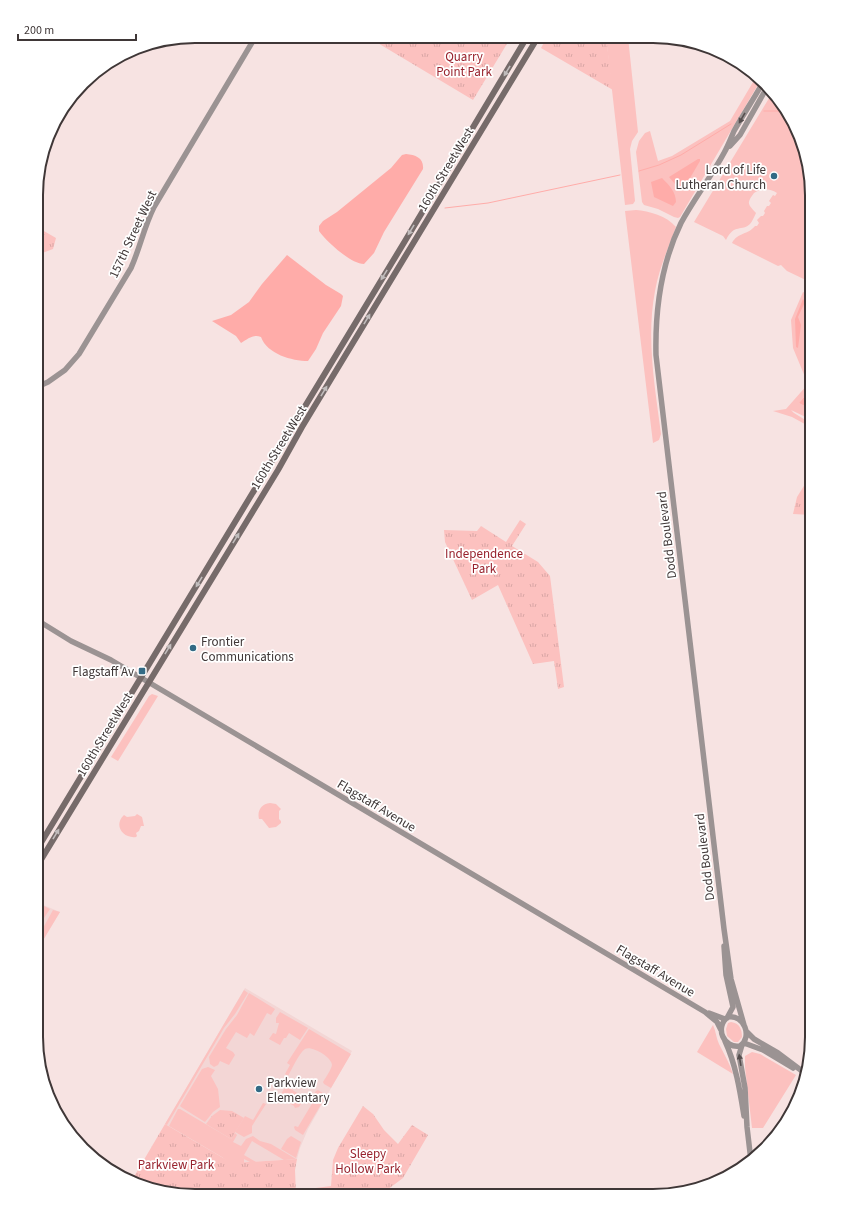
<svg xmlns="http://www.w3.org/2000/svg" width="848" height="1232" viewBox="0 0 848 1232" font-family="'Source Sans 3',sans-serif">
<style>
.built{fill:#f3d6d5}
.green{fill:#fcc1bf}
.park{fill:url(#park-tufts)}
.water{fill:#ffaca9}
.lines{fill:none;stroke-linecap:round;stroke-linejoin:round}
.stream{stroke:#ffaca9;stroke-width:1}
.tertiary{stroke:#9b9393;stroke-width:5.5}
.secondary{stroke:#766b6a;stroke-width:6}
.oneway{fill:#c1bcbc}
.oneway2{fill:#564e4e}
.poi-dot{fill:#336a85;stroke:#fff;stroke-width:1.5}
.labels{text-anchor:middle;stroke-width:3.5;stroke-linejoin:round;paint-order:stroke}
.park-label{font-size:13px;fill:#98222d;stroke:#fff}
.street-label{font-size:13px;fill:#3f3737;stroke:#fff}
.poi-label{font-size:13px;fill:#3f3737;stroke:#fff;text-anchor:end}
.rim{fill:none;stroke:#3f3737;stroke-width:2}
</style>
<defs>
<pattern id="park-tufts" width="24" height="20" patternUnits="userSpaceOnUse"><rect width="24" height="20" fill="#fcc1bf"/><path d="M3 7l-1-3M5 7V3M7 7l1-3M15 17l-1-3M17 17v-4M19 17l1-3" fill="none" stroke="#d9a6a5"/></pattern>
</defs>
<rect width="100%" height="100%" fill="#f7e3e2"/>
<!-- built -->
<path class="built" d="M36,902L60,912L36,952Z
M245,988L352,1051L308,1129L300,1148L297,1159L232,1163L165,1124Z"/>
<!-- green -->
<path class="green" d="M606,37H628L638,132L632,141L630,149L635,201L633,204L625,205Z
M756,77L759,83L680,217L678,218L674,217L658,209L644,205L642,202L636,152L639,141L645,133L650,131L658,161L672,156L730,121Z
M771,95L796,125L812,195V283L787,271L781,265L778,266L732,243C738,232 748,235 755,226H757L759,223L757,220L761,216H763L765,213L764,211L767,206H769L771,203L769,201L773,195L775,196L777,193C769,188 762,188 754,193C746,204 748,204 756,213C754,217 752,222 750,224C742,232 734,223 726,240L723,236L694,222Z
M636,210C649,211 667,216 676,227C668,248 659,269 655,291C646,339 655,387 661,434L659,440L653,443L625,211Z
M803,292L812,296V309L808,320L812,321V325H811C807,338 806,352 808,365C809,371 812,379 811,384C810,391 804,397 799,403L812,410V420L791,410L794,413L812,424V428L792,417L773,411L786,409L808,384L793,348L791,320Z
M152,694L158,696L118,761L111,757L149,696Z
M270,803L276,804L281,809L279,811V819L281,821V823L276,827L269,828L262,819H259C257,811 261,804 270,803Z
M137,814L142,817L144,826H141L139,831L136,833L137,836L136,837C123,839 113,825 124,815L127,817L135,816Z
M36,902L50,909L36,930Z
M53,910L60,912L36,952V946L39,941L37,939Z
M244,990L248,993L235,1014L224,1028L167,1125L165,1124Z
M249,993L275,1009L271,1015L267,1013L254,1036L250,1033L247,1038L236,1032L226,1048L233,1052L235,1055L229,1065L220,1061L218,1065L214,1067L210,1064L209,1057L226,1029L237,1015Z
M280,1012L308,1028L300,1040L289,1033L286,1038H284L280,1045L269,1039L273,1033L276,1034L279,1023H276V1018Z
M731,1022C740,1023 742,1030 742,1037L738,1042H734L727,1036L726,1029L728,1023Z
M713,1025C716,1031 716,1038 719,1044C724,1054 730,1064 733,1074L697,1052Z
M309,1029L351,1054L331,1088L324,1084L323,1082C326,1077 331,1070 332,1065C332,1057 311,1045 305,1049C299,1053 292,1069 288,1076L285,1074L290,1065L287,1063Z
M752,1052L760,1054L796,1075L763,1128H752L745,1067V1056Z
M208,1067L215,1070L211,1076L218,1089L220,1107L213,1112L205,1122L181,1107L180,1106L202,1069Z
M286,1086L299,1094L298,1096L299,1097L301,1094L304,1096V1099L299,1107L295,1108L294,1106L279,1097Z
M318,1090L326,1095V1096L303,1135L295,1130L294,1127L295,1126L298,1127L316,1097L313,1095L316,1091Z
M263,1103L266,1104L252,1126V1133L244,1137L235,1132L245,1116L253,1120Z
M178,1109H180L231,1139L235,1133L237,1135L233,1142L241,1146L246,1139L253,1136L260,1141L271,1144L296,1159L284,1160L252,1141L244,1155L256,1162H250L244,1159V1165L240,1172L222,1157L169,1126Z
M291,1136L301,1142L296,1158L281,1149L287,1139Z"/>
<!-- park -->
<path class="park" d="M366,36L511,37L473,100Z
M547,37H606L613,90L541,48Z
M37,227L56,238L53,249L37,255Z
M812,473V515L793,514L797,497Z
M520,520L526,524L512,546L538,562L550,576L564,687L558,689L554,661L533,664L498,585L472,600L445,542L444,530L477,531L481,526L506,542Z
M363,1106L373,1114L384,1130L398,1144L412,1125L428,1135L403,1178L387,1190L355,1195H309L308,1189L331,1186L333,1160L338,1148Z
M220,1110L232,1111L244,1118L231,1139L206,1124L212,1116Z
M165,1124L232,1163L297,1159L295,1170L296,1195H175L130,1178L135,1175Z"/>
<!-- water -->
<path class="water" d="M406,154C416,155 424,158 423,169L384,232L374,253L364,264C351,264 327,242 319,231V226L323,221L337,212L391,168L402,155Z
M698,159H700V161L683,190L681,191L669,177Z
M662,178C669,185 676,192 676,202L673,206L654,197L651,182Z
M287,255L326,285L341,294L343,296L341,306L323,333L316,349L308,361C292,361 267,354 261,337C253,334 248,339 241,343L236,336L212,321L231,315L249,302L262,284Z
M803,299L805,302L798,317L801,325L798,348L796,347L795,319Z
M811,325H812V410L799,403C804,397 810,391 811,384C812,380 810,375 809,372C807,357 804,338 811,325Z"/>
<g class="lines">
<!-- stream -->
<path class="stream" d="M764,111H784
M639,171L659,165L681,155L731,124
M445,208L488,203L620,175"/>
<!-- tertiary -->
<path class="tertiary" d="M730,146L740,135L766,89
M37,387L48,382L65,370L79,354L131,268C140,248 144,227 154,207L256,36
M37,620L71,641L111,660L705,1012L717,1022L721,1030
M724,946L726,975L733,1007L727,1018
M709,1013L725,1019
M728,1017C744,1014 753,1037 740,1046C724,1049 714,1027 728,1017Z
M744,1025L731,979L724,929L656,355C655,310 661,264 681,223C694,199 711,177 724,153C728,146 731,138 734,131C743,115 753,100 762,84
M747,1032L754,1039L778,1053L806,1074
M725,1041C736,1065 740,1091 744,1116
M744,1043L763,1050L793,1068
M742,1045L739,1055L745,1088L747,1127L751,1161"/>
<!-- secondary -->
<path class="secondary" d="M36,851L405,241L527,37
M36,868L278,470L302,427L538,37"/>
</g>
<!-- one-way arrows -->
<defs><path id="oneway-solid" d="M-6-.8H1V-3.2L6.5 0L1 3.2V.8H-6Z"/></defs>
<g class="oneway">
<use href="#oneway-solid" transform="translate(507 71) rotate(121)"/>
<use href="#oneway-solid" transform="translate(411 230) rotate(121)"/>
<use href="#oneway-solid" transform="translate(384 275) rotate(122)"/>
<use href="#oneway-solid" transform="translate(367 319) rotate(-59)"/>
<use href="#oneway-solid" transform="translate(324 391) rotate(-59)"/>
<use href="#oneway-solid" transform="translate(236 538) rotate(-58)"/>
<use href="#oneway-solid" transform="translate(199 582) rotate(121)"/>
<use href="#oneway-solid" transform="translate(168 649) rotate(-59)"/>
<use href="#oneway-solid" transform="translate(56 834) rotate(-59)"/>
</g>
<g class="oneway2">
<use href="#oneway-solid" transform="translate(742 118) rotate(120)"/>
<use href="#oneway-solid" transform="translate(740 1060) rotate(-99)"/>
</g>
<!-- markers -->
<g class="poi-dot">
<circle cx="774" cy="176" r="4"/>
<circle cx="193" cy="648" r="4"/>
<rect x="138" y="667" width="8" height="8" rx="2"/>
<circle cx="259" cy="1089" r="4"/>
</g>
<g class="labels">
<!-- park labels -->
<g class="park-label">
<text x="464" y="61">Quarry<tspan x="464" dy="15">Point Park</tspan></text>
<text x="484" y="558">Independence<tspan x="484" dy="15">Park</tspan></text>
<text x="368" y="1158">Sleepy<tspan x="368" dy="15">Hollow Park</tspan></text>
<text x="176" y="1169">Parkview Park</text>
</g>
<!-- street labels -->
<g class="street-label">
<text transform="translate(445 169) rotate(-59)" y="5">160th Street West</text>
<text transform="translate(132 234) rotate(-65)" y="5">157th Street West</text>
<text transform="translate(278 447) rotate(-59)" y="5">160th Street West</text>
<text transform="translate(666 535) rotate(-97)" y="5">Dodd Boulevard</text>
<text transform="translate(104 734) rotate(-59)" y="5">160th Street West</text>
<text transform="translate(377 805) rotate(31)" y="5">Flagstaff Avenue</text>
<text transform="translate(704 857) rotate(-97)" y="5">Dodd Boulevard</text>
<text transform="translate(656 970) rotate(31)" y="5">Flagstaff Avenue</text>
</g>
<!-- poi labels -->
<g class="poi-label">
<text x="766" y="174">Lord of Life<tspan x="766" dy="15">Lutheran Church</tspan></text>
<text x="201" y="646" text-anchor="start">Frontier<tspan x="201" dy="15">Communications</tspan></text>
<text x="134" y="676">Flagstaff Av</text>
<text x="267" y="1087" text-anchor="start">Parkview<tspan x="267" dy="15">Elementary</tspan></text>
</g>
</g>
<!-- crop -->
<path d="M0 0H848V1232H0ZM195 43H653A152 152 0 0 1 805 195V1037A152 152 0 0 1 653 1189H195A152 152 0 0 1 43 1037V195A152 152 0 0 1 195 43Z" fill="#fff" fill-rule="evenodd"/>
<path class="rim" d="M195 43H653A152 152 0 0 1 805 195V1037A152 152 0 0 1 653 1189H195A152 152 0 0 1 43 1037V195A152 152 0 0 1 195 43Z"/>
<!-- scale -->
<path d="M18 34v6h118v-6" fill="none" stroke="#3f3737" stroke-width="2"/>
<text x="24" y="34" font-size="12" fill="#3f3737" stroke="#ffffff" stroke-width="3" paint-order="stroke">200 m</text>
</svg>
